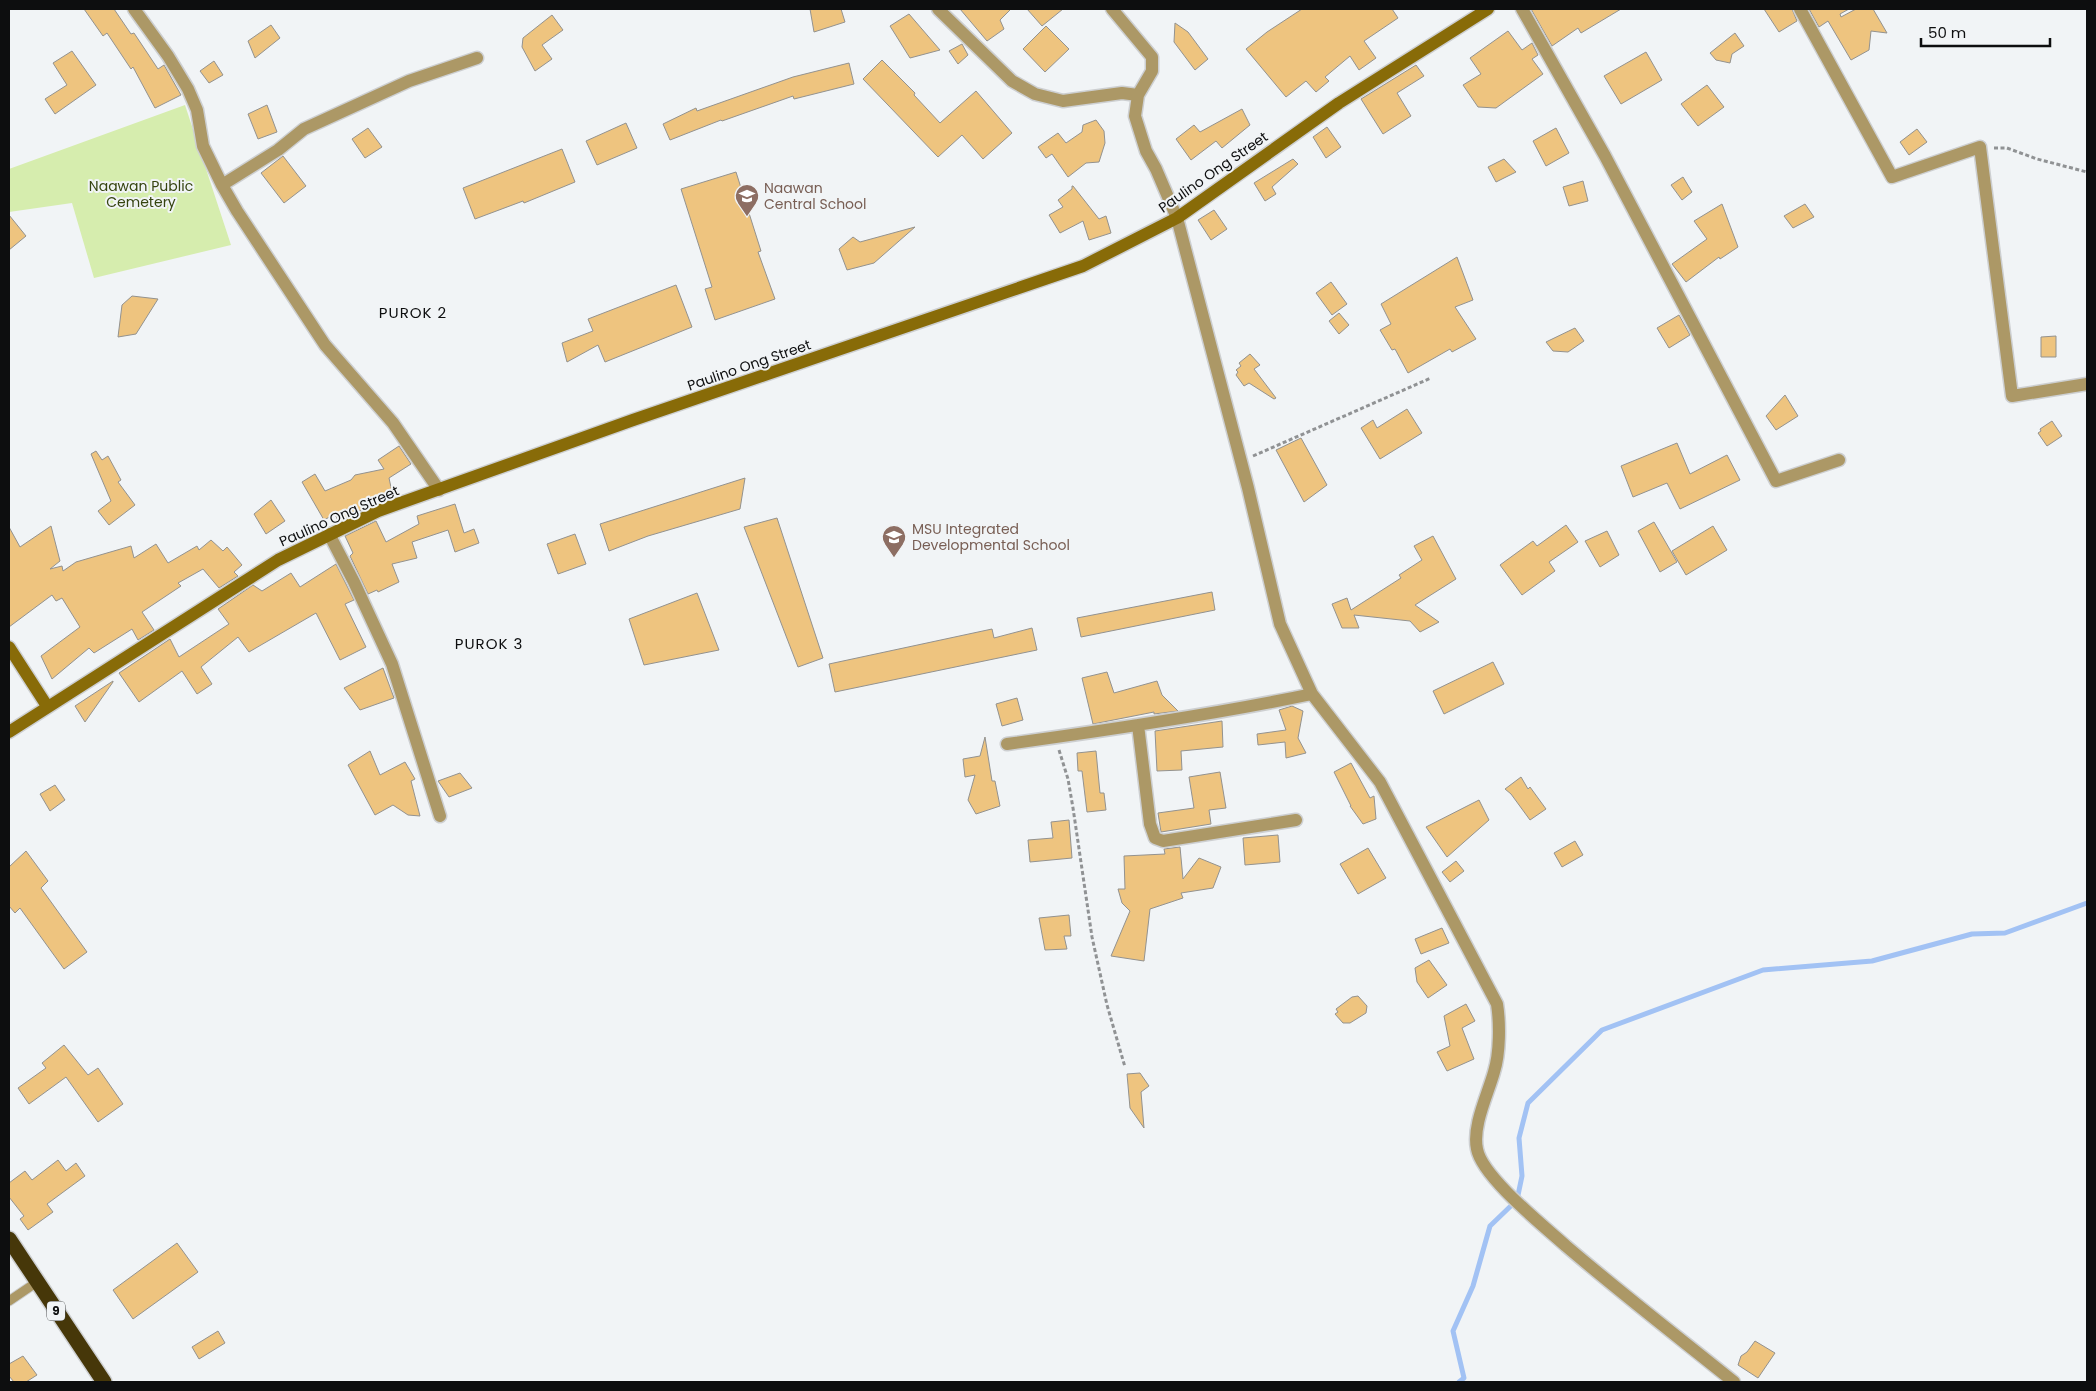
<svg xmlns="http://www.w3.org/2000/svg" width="2096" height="1391" viewBox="0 0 2096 1391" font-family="Poppins,sans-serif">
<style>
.green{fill:#d6edae}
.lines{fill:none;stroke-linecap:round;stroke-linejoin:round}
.stream{stroke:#a2c2f4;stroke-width:5}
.building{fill:#eec47f;stroke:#93928f}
.lane-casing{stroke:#cdcfd1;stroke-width:11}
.street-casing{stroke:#cdcfd1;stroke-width:15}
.secondary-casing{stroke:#cdcfd1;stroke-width:15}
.highway-casing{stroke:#cdcfd1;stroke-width:18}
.path{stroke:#909294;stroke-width:3;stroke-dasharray:4 2.5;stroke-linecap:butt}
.lane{stroke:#ac9866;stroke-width:9}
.street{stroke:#ac9866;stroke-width:12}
.secondary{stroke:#886b08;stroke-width:12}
.highway{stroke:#463709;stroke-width:15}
.labels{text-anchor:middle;stroke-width:4;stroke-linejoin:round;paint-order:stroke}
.shield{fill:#f1f4f6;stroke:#515354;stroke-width:1}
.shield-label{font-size:12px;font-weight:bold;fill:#0d0e0f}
.street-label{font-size:14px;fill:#0d0e0f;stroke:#f1f4f6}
.park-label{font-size:14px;fill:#35440f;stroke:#f1f4f6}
.education-label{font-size:14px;fill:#785e54;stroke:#f1f4f6;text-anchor:start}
.neighbourhood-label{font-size:15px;letter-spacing:1px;fill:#0d0e0f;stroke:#f1f4f6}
</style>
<rect width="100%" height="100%" fill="#f1f4f6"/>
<!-- green -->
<path class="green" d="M185,105L231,245L94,278L72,203L9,212V169Z"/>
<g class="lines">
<!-- stream -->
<path class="stream" d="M1459,1382L1464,1378L1453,1331L1473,1286L1490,1226L1517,1200L1522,1176L1519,1138L1528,1103L1602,1030L1763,970L1872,961L1972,934L2005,933L2087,903"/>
</g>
<!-- building -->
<path class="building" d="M84,9H114L131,34L134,33L158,69L164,65L181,95L155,108L133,67L131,69L107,33L103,36Z
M810,9H841L845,22L814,32Z
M960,9H1011L1000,20L1004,29L987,41Z
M1027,9H1063L1042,26Z
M1302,9H1392L1398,18L1364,41L1376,58L1359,70L1350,56L1325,77L1329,81L1316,92L1306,81L1286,97L1246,49L1267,32Z
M1531,9H1621L1581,33L1578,28L1552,46Z
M1764,9H1792L1797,21L1779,32Z
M1809,9H1849L1840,14L1841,17L1856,9H1873L1887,33L1871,31L1869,50L1851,60L1828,21L1819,27Z
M909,14L940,50L910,58L890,26Z
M552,15L563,30L542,45L552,59L535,71L522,47L523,38Z
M1175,23L1188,32L1208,59L1195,70L1174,42Z
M271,25L280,38L255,58L248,41Z
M1046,26L1069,49L1045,72L1023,49Z
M1508,31L1522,50L1532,43L1538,55L1532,59L1543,74L1496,108L1478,107L1463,85L1481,74L1470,58Z
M1735,33L1744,46L1732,54L1730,63L1716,60L1710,53Z
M962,44L968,55L958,64L949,51Z
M72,51L96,85L55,114L45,99L67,85L53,63Z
M1646,52L1662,80L1621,104L1604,76Z
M882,60L915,93L914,95L940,123L976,91L1012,133L983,159L962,135L938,157L863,79Z
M214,61L223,75L209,83L200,71Z
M849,63L854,84L794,99L793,96L722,121L721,120L670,140L663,124L696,108L697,111L793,77Z
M1416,65L1424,76L1397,93L1411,116L1383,134L1361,99Z
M1707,85L1724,107L1698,126L1681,104Z
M267,105L277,132L258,139L248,114Z
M1242,109L1250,125L1222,148L1216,141L1191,160L1176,139L1194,125L1200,132Z
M1096,120L1104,131L1105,143L1099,162L1086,163L1068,177L1052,154L1046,158L1038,147L1058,133L1066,143L1082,132L1083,125Z
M626,123L637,148L597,165L586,141Z
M1327,127L1341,147L1326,158L1313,137Z
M368,128L382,147L365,158L352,139Z
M1556,128L1569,153L1546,166L1533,141Z
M1917,129L1927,142L1909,155L1900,142Z
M562,149L575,182L524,203L523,201L475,219L463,188Z
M283,156L306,186L284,203L261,173Z
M1293,159L1298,164L1272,187L1276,194L1265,201L1254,183Z
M1504,159L1516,172L1496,182L1488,167Z
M736,172L761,251L758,252L775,299L715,320L705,289L712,287L681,189Z
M1683,177L1692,192L1682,200L1671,185Z
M1583,181L1588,201L1569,206L1563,187Z
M1072,186H1073L1099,219L1106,216L1111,233L1089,240L1083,221L1060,233L1049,215L1063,207L1058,200L1072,189Z
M1722,204L1738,247L1720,259L1719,257L1686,282L1672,264L1707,239L1694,221Z
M1805,204L1814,217L1793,228L1784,216Z
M1214,210L1227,229L1211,240L1198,220Z
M9,215L26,236L9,250Z
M915,227L874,263L847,270L839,249L853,237L860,242Z
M1457,257L1473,300L1455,307L1476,339L1452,352L1450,349L1408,373L1395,349L1392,350L1380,330L1391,324L1381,304Z
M1331,282L1347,304L1332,315L1316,293Z
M676,285L692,327L605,362L598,345L567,362L562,343L593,331L588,319Z
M132,296L158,299L136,334L118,337L122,305Z
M1339,313L1349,325L1339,334L1329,321Z
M1679,315L1690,335L1669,348L1657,328Z
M1575,328L1584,341L1568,352L1553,351L1546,342Z
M2056,336V357H2041V337Z
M1250,354L1260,365L1254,369L1276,398L1274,399L1249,383L1244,386L1236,375L1238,372L1236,370L1241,366L1239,363Z
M1785,395L1798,416L1776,430L1766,416Z
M1407,409L1422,433L1380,459L1361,428L1373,420L1377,428Z
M2052,421L2062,436L2047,446L2038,433L2041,431L2040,429Z
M1301,438L1327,485L1304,502L1276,450Z
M1677,443L1690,474L1727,455L1740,480L1680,509L1667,483L1633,497L1621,466Z
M399,446L411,464L389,478L392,492L368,502L370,506L338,521L335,514L324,520L302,482L315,474L325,491L351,480L355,475L384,469L378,460Z
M96,451L102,460L108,456L121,480L118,482L135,505L109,525L98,511L111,501L91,454Z
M745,478L740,509L648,536L609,551L600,524Z
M271,500L285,521L266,534L254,514Z
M455,504L464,533L474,529L479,543L455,552L448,530L412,542L417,558L392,564L399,582L378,592L377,590L368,594L350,556L353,553L345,536L376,521L386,542L419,524L417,516Z
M777,518L823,658L798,667L744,527Z
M1654,522L1677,562L1660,572L1638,531Z
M1566,525L1578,542L1549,562L1555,571L1522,595L1500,565L1533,541L1537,546Z
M51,526L60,561L50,569L62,566L63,571L76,562L131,546L134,558L156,544L168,563L197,546L199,550L211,540L223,551L227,547L242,565L234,572L238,576L219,588L203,569L178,583L181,586L142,612L154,630L138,640L132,629L94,653L89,648L52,679L41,656L80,627L62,598L56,601L52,595L9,627V527L20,547Z
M1713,526L1727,550L1686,575L1672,551Z
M1607,531L1619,555L1600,567L1585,541Z
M575,534L586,564L558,574L547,544Z
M1433,536L1456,579L1415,605L1439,622L1420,632L1410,621L1354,615L1359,628H1342L1332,604L1347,598L1351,610L1401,578L1399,575L1422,560L1414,546Z
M336,564L354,600L345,604L366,647L340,660L316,613L249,652L238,637L201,667L212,684L197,694L182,671L139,702L119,673L170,639L179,657L229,624L218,609L253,585L262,591L291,573L300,587Z
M1212,592L1215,610L1081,637L1077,618Z
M697,593L719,650L644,665L629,619Z
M1032,628L1037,650L835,692L829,664L992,629L994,638Z
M1493,662L1504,684L1444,714L1433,691Z
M383,668L394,698L360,710L344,688Z
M1107,672L1114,693L1157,681L1162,695L1178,711L1154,714V712L1093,724L1082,678Z
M113,681V682L85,722L75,706Z
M1017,698L1023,720L1002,726L996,704Z
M1292,706L1303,711L1298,738L1306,753L1286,758L1285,742L1258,745L1257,734L1286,730L1279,710Z
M1222,721L1223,747L1181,751L1182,770L1157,771L1155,731Z
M985,737L992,781H995L1000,806L976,814L968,800L975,775L965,777L963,759L980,756Z
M370,751L380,775L405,762L415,779L411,781L420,816L408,815L393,805L375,815L348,765Z
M1096,751L1100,793H1104L1106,810L1087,812L1082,771H1078L1077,753Z
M1351,763L1370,798L1374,796L1376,819L1363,824L1350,806H1351L1334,772Z
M1220,772L1226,808L1209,810L1211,824L1161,832L1158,813L1194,808L1189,777Z
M460,773L472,788L449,797L438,781Z
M1521,777L1528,789L1530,787L1546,809L1530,820L1511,794L1505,789Z
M55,785L65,800L50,811L40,794Z
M1479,800L1489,820L1447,857L1426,827Z
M1069,820L1072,858L1030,862L1028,840L1053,838L1051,822Z
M1278,835L1280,862L1245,865L1243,838Z
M1575,841L1583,855L1562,867L1554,853Z
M1180,847L1183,879L1199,858L1221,867L1213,888L1181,893L1183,898L1150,909L1144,961L1111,956L1130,911L1122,903L1118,889H1125L1124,856L1165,854L1164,849Z
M1368,848L1386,878L1358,894L1340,864Z
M26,851L48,881L41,888L87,952L64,969L20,908L15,913L9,906V867Z
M1456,861L1464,871L1450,882L1442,872Z
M1069,915L1071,936H1064L1067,949L1045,950L1039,918Z
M1442,928L1449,943L1421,954L1415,939Z
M1429,960L1447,985L1428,998L1417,982L1415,968Z
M1358,996L1367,1006L1366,1013L1350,1023H1343L1335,1014L1338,1012L1336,1009L1352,997Z
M1466,1004L1475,1021L1462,1028L1474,1059L1447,1071L1437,1052L1450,1046L1444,1016Z
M64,1045L88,1075L98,1068L123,1104L98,1122L66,1077L29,1104L18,1088L46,1068L42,1063Z
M1140,1073L1149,1086L1141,1092L1144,1128L1130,1108L1127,1074Z
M58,1160L66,1171L76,1163L85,1176L47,1204L53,1212L28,1230L20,1219L24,1216L9,1197V1183L25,1171L32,1180Z
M177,1243L198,1272L133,1319L113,1290Z
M218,1331L225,1343L199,1359L192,1347Z
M1755,1341L1775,1353L1758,1378L1738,1365L1741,1356L1747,1352Z
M23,1356L37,1375L26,1382H14L9,1376V1364Z"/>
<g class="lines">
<!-- lane casing -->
<g class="lane-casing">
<path id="lane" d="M9,1301L37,1282"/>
</g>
<!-- street casing -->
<g class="street-casing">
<path id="street" d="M134,9L168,56L188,89L197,110L203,146L222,185L237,211L325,345L393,423L439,490
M938,9L1012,81L1035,94L1063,101L1122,93L1138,95L1135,116L1146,151L1156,169L1177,218L1248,488L1280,624L1312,694L1380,782L1497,1004C1500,1023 1500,1053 1494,1072C1488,1094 1472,1126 1477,1149C1482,1177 1544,1226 1566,1246C1621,1293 1678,1337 1734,1382
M1112,9L1152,57V71L1138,95
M1522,9L1605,156L1776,481L1839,460
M1800,9L1892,177L1980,147L2012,396L2087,384
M222,185L278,150L304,129L409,81L477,58
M329,534L354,582L392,664L440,816
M1138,725L1150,824L1155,838L1163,841L1296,820
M1007,744C1109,730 1212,715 1312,694"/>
</g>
<!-- secondary casing -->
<g class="secondary-casing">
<path id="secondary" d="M9,647L47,706
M9,732L278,560L378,511L633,420L1083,266L1177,218L1339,103L1488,9"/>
</g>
<!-- highway casing -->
<g class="highway-casing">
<path id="highway" d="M9,1239L104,1382"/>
</g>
<!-- path -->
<path class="path" d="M1994,148H2007L2037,159L2087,172
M1253,456L1431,378
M1059,750L1068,779L1073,808L1092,937L1107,1005L1125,1067"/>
<!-- lane -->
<use href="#lane" class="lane"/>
<!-- street -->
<use href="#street" class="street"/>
<!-- secondary -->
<use href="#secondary" class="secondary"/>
<!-- highway -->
<use href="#highway" class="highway"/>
</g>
<!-- icons -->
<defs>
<g id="school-pin" transform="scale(1.25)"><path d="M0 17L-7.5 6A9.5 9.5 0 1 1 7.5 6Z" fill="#8d6e63" stroke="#f1f4f6"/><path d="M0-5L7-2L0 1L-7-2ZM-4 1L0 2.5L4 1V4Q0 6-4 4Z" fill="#fff"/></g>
<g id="university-pin" transform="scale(1.25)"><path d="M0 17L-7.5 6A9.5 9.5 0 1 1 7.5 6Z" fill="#8d6e63" stroke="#f1f4f6"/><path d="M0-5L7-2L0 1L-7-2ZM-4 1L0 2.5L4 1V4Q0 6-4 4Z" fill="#fff"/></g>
</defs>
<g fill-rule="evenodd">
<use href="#school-pin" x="747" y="196"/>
<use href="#university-pin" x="894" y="537"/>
</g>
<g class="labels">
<!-- shield labels -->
<rect class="shield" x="47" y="1301.5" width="18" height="19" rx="4"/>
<g class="shield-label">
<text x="56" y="1315">9</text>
</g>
<!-- street labels -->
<g class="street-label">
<text transform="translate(1213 172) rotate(-35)" y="5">Paulino Ong Street</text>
<text transform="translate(749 365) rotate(-19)" y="5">Paulino Ong Street</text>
<text transform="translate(339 516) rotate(-24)" y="5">Paulino Ong Street</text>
</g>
<!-- park labels -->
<g class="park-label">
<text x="141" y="191">Naawan Public<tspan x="141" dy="16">Cemetery</tspan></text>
</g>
<!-- education labels -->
<g class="education-label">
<text x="764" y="193">Naawan<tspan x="764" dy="16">Central School</tspan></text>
<text x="912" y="534">MSU Integrated<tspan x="912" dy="16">Developmental School</tspan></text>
</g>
<!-- neighbourhood labels -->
<g class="neighbourhood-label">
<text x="413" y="318">PUROK 2</text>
<text x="489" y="649">PUROK 3</text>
</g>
</g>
<!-- border -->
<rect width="2096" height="1391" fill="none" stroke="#0d0e0f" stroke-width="20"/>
<!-- scale -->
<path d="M1921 38v8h129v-8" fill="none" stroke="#0d0e0f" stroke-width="2.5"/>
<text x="1928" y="38" font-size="15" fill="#0d0e0f" stroke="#f1f4f6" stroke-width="4" paint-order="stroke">50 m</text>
</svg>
